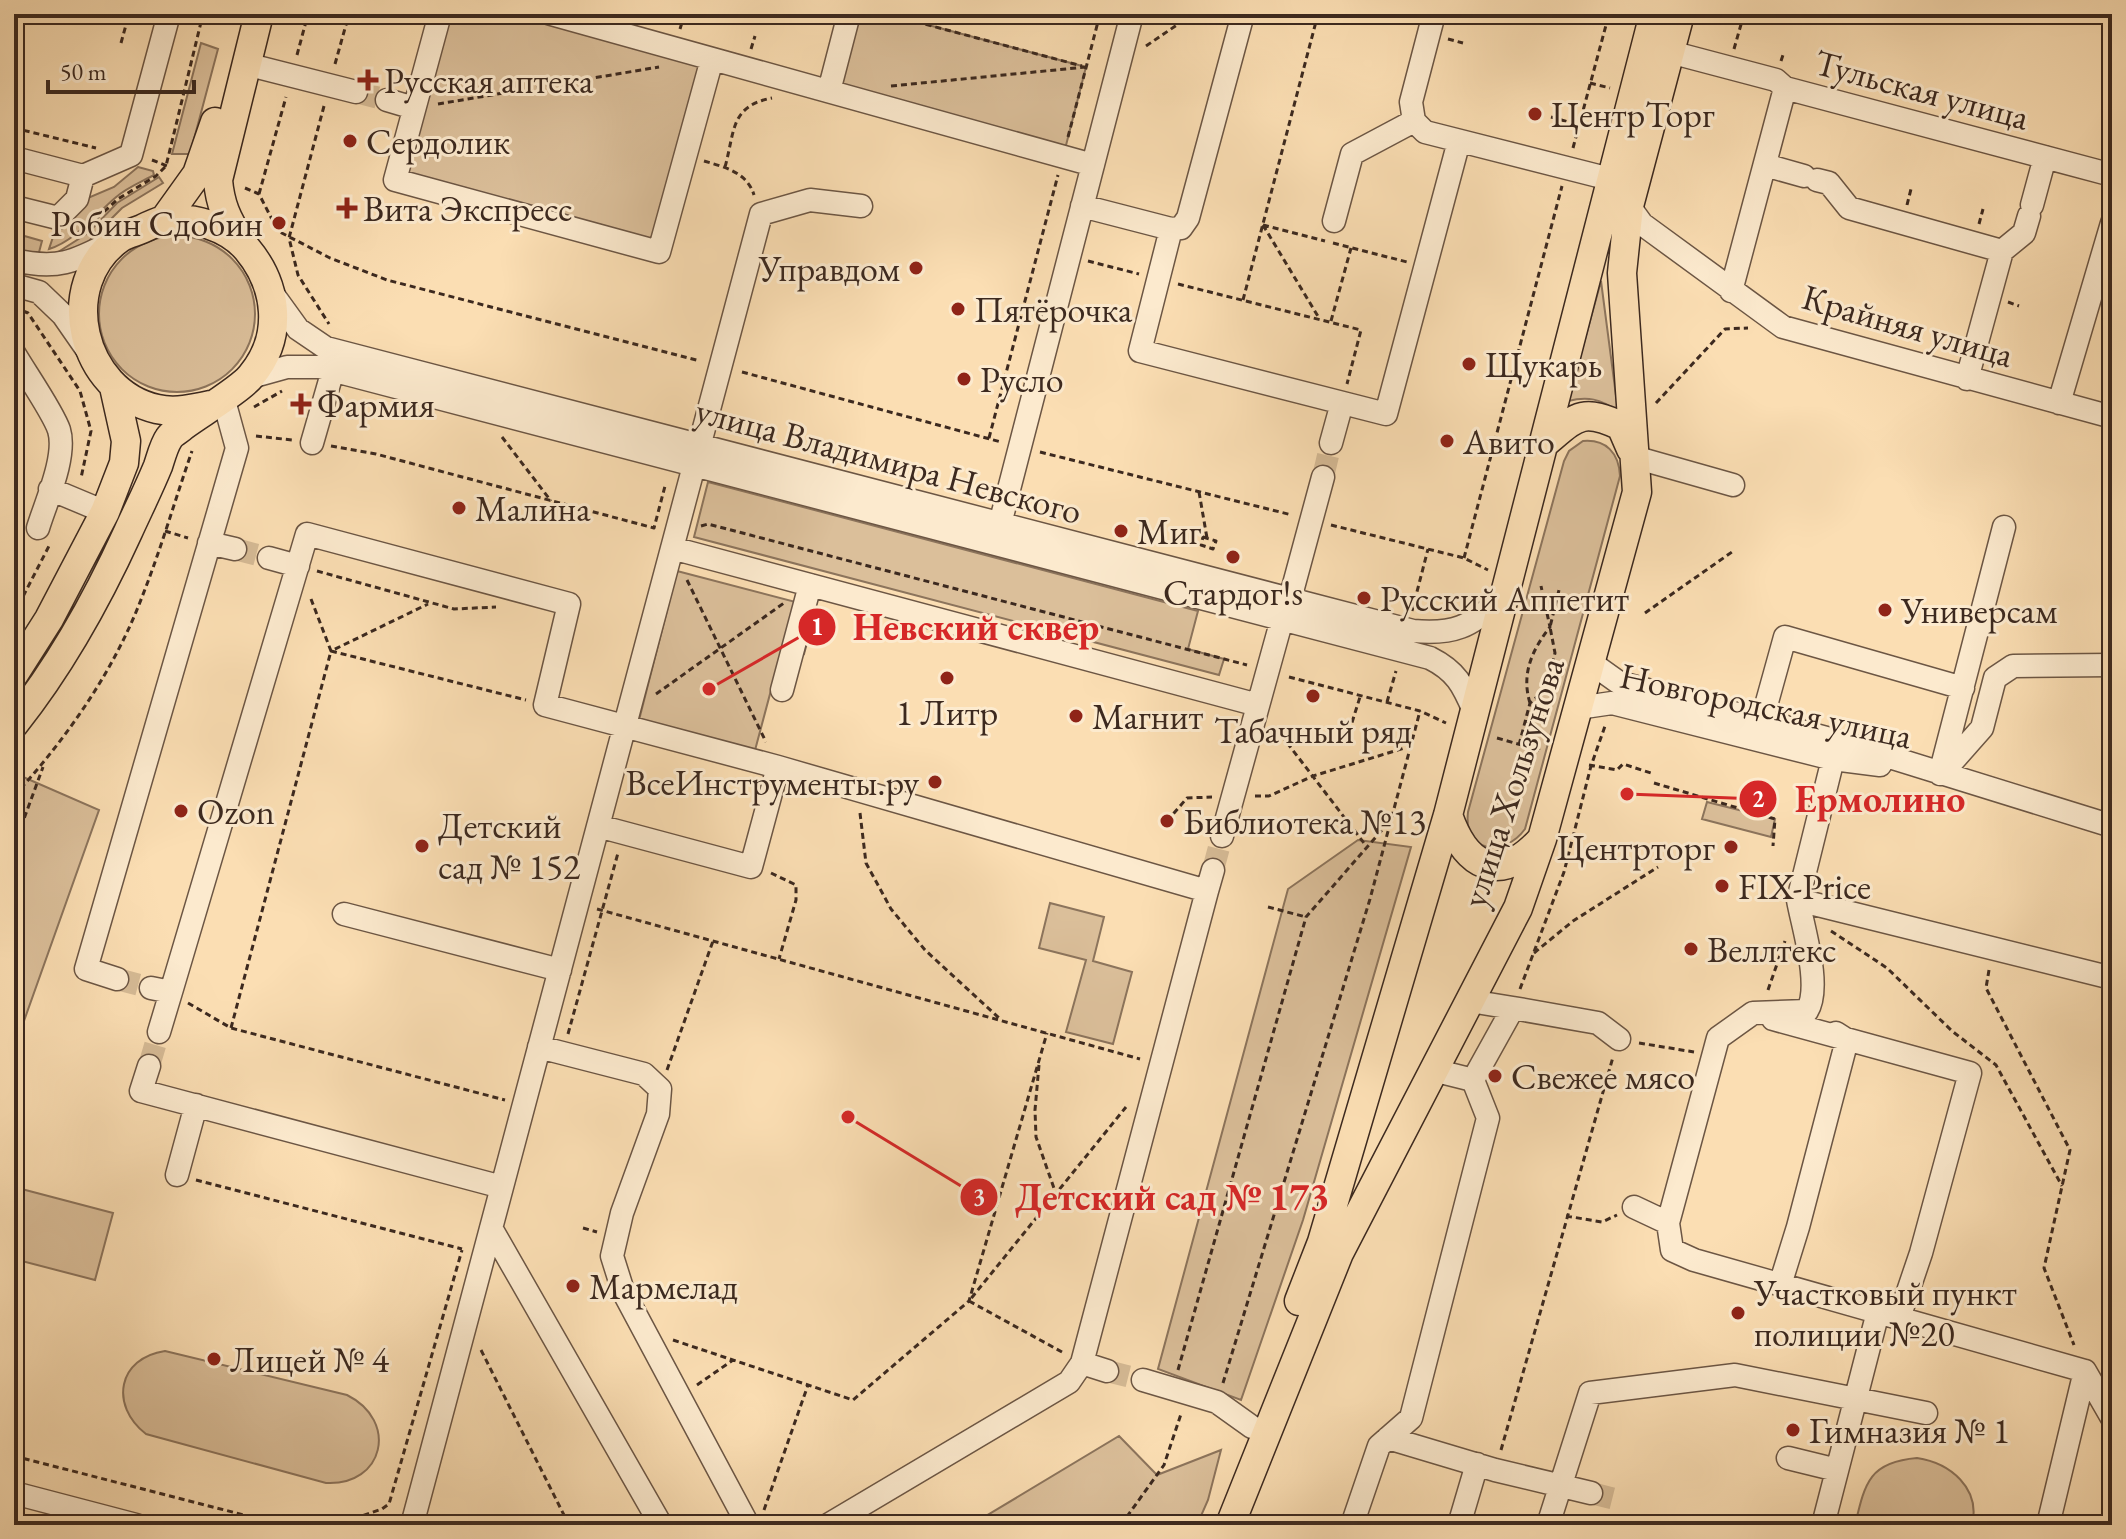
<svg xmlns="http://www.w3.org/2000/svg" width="2126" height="1539" viewBox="0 0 2126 1539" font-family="'EB Garamond',serif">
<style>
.green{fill:#dbbf9a;stroke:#8c745c;stroke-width:2}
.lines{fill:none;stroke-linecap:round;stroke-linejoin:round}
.minor-tunnel{stroke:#d5ba95;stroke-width:22;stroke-dasharray:22 11;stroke-linecap:butt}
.minor-casing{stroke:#6c5644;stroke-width:25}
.major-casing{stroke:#3c291f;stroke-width:31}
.path{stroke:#3c291f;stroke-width:3;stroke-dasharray:6 4;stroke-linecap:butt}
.minor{stroke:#fceace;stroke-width:22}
.major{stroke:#fbdeb3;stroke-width:28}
.poi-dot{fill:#8f2418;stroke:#fceace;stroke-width:3}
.labels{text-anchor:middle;stroke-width:6;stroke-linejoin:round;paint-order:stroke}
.poi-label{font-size:36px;fill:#3c291f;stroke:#fceace;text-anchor:start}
.street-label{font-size:36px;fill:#3c291f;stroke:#fceace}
.leader{fill:none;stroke:#d62828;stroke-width:3}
.callout-dot{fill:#d62828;stroke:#fceace;stroke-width:3}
.mark-label{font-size:24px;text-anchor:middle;font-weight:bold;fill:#fff}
.callout-label{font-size:38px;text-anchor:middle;font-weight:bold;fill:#d62828;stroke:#fceace;stroke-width:6;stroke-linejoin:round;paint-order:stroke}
</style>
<rect width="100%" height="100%" fill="#fbdeb3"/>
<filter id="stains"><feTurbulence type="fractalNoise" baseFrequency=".0025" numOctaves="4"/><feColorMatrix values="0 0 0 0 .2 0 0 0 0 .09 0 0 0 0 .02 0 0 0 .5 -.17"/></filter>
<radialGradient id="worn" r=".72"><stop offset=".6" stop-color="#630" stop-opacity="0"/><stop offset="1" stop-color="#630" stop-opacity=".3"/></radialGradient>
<!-- green -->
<path class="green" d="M440,14H551L712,59L659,252L395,180Z
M849,14H887L1086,67L1063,157L829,91Z
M201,43L218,49L190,154H172Z
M138,167L153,171L154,175C141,182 126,188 115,198C95,215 75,241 49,249L53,237L83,200L114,187Z
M159,177L163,183L122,208L82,248L55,254L88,233L117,203Z
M14,233L42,241L38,256L14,249Z
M99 314a78 78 0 1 1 156 0a78 78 0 1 1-156 0Z
M1601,281L1618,411C1600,399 1588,396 1568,401Z
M1583,441C1606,439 1619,453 1620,476L1525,829C1504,858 1463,853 1468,812L1564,461L1569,451Z
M708,482L1198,611L1188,649L1224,659L1219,675L694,537Z
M677,571L811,606L814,617L804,654L782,649L754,754L638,724Z
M14,773L99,810L14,1049Z
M1707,802L1775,819L1771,837L1702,819Z
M1358,840L1411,847L1303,1220L1241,1400L1158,1369L1288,889Z
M1050,903L1104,917L1093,961L1132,972L1113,1044L1066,1032L1086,960L1039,948Z
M14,1187L113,1213L95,1280L14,1259Z
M165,1351L347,1395C399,1421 384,1486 326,1483L146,1434C109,1405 118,1358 165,1351Z
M1119,1436L1157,1475L1221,1450L1208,1500L1197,1525H984L981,1519Z
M1917,1458C1950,1463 1981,1488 1972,1525H1855C1865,1483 1869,1462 1917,1458Z"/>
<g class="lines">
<!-- minor-tunnel -->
<path class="minor-tunnel" d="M356,92L387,100
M1323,477L1331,443
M235,549L269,558
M1213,870L1222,836
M117,979L151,988
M149,1066L159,1032
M1107,1371L1143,1380
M1591,1493L1619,1500"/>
<!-- minor casing -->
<g class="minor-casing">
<path id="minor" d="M440,14L395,180L659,252L712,59
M551,14L1093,165
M1434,14L1411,102L1414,121L1425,132L1610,179
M1670,52L1776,80L1785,88L2112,175
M246,64L356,92
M829,91L849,14
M387,100L414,108
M14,158L83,176L131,155L169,14
M1765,165L1804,176
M1817,180L1829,183L1849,208L2002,251L1967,379
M2032,205L2045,157
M1082,206L1171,229L1140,351L1386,414L1459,141
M1629,206L1642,224L1783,327L2112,417
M14,207L58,218L77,199L83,176
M1334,221L1352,154L1414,121
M1171,229L1181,228L1188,218L1243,14
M2002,251L2024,233L2029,216
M14,260C57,270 74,262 112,242
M14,285L39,292L63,315L88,351
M1731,291L1785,88
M272,293L298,329L326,348L1413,631C1459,635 1469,625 1504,598
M14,353C25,372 53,412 59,430C67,456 46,502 38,528
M251,377L287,367H320L1430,658C1456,671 1463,685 1474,711
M2059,403L2112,223
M312,443L333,370
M1331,443L1342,403
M1634,457L1733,485
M50,489L105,512
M1000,524L1132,14
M209,543L235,549
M672,548L1258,705
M269,558L298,566
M1590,662L1618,682L1838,741L2112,826
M782,690L810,585
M1578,708L1612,703L1833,759L1880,765
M1762,720L1785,637L1963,688
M1833,759L1798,900L2112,978
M1944,771L1982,728L1995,678L2013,666L2112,665
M1940,774L2004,527
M598,826L751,867L778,767
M1222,836L1282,619L1290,599L1323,477
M1207,891L1213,870
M1798,900C1803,928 1822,987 1807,1011L1753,1013L1718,1038L1668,1223L1672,1250L1694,1260L2085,1371L2112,1418
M344,914L560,970
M117,979L86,969L237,448L223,397
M151,988L171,992L307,534L569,604L545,705L778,767L1207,891L1082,1363L1069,1382L828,1525
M1470,1001L1513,1008
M1773,1019L1970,1073L1921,1253L1899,1318
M159,1032L171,992
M539,1047L644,1074L660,1089L658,1114L622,1213L612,1256L623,1291L748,1525
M149,1066L141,1091L502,1187
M1433,1070L1473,1080
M177,1175L196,1105
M1634,1207L1668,1223
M491,1228L661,1525
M1780,1285L1798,1227L1847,1040L1836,1033
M1082,1363L1107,1371
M1143,1380L1217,1402L1252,1427
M1388,1438L1495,1470L1591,1493
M1788,1458L1837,1470
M14,1493L136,1525
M412,1525L761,214L810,200L861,206
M1352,1525L1379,1446L1411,1418L1488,1118L1473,1080L1513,1008L1598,1023L1619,1039
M1459,1525L1477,1464
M1548,1525L1590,1393L1735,1375L1926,1413
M1823,1525L1878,1312
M2048,1525L2085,1371"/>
</g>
<!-- major casing -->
<g class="major-casing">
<path id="major" d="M164,220L197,174L215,122
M240,239C227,220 220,204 218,180L259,14
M1546,442C1577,416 1582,408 1621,426L1631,449
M14,674L49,619L105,512L124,463L126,441L114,387
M14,724C61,665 97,600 128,532C138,510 149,488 158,466C161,457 164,445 169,438C172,433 179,430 183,426C199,414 241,389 251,376C284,337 278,286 247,249C228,227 193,216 165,220C157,221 149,226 142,229C135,232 126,234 120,238C55,284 81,392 157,409C175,413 193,409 211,405
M1448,815C1466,867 1499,885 1540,841
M1299,1301L1322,1242L1448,815L1654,14
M1230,1525L1339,1253L1518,908L1542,839L1637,492L1622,273L1629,206L1680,14"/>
</g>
<!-- path -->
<path class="path" d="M887,14L1082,66
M137,18L138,14
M680,29L684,16
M1448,39L1463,43
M121,43L129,14
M1146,46L1193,14
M751,49L755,36
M1734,49L1744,14
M297,55L308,14
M1781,61L1784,52
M335,64L349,14
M1590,83L1610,88
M891,86L1086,67
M438,104L659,67
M324,106L289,238L298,275L329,324
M1551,117L1579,125
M14,128L96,148
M1068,137L1100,14
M1573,148L1609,14
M152,160L167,166
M704,161C724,167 747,172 754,195
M725,167C735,131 730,106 772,98
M245,188L259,194L278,231L330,258L387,280L700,361
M259,194L286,97
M1907,205L1911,189
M1979,224L1983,209
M1263,225L1325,241
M1263,225L1319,318
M82,232L118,199L156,176L166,166L203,14
M1333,243L1407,262
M1088,261L1139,274
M1178,284L1361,330L1347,384
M1243,300L1318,14
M2008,302L2019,306
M23,311L28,313L80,391L91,431L81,478
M1331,321L1351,248
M742,372L1001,442
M1656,403L1725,329L1748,328
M254,407L282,391
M256,436L292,440
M502,437L551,501
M989,438L1058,175
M331,446L376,454L654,528L665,486
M1040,452L1292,515
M1199,492L1207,538
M1331,525L1464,558L1488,570
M701,526L708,524L1247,665
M165,531L188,538
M1203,537L1216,541L1213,549L1201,545Z
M14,551L23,542
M1464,558L1562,186
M317,571L454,609L496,607
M687,580L766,742
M311,599L331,651L428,604
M1412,611L1428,549
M1645,613L1732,552
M14,614L49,546
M1289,677L1420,711L1446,723
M656,694L784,603
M1387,702L1396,671
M1530,703C1521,674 1532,650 1550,627L1541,586
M1527,720L1539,750
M1275,727L1367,847
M1349,732L1360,697
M1497,738L1539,750
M1519,745L1530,703L1545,690L1555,653L1550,627L1559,590
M1589,765L1617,770L1623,764L1651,773
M1654,783L1775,819L1773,846
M14,796C67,738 114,671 142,597C161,549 175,500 192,451
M1255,796H1269L1313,776L1411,746
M860,813L866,863L891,909L925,950L999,1018
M1167,821L1187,798L1212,797
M14,846L43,767
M771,873L796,885V900L779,959
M1268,907L1306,917
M597,909L1140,1059
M1831,931L1887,968L1952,1031L1996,1065L2062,1186
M1534,953L1573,921L1658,867
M1989,970L1986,988L2070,1150L2044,1268L2074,1345
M1520,989L1564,872L1591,766L1605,726
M1768,990L1785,941
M188,1003L231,1028L505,1100
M231,1028L331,651L526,700
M568,1034L618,853
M1639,1043L1694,1052
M1039,1065L1035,1110L1036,1137L1056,1194
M667,1070L713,941
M196,1180L462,1249
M1566,1216L1602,1222L1617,1215
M583,1228L597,1232
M673,1340L853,1400L969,1301L1047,1033
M481,1350L569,1525
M1062,1352L969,1301L1126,1107
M1178,1370L1306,917L1389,822
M1223,1383L1370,899L1420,711
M697,1385L733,1360
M1501,1450L1613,1057
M14,1456L283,1525
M764,1510L808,1385
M335,1525L382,1509L389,1504L462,1250
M1121,1525L1164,1465L1181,1414"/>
<!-- minor -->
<use href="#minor" class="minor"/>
<!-- major -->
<use href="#major" class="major"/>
</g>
<!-- markers -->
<g class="poi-dot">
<path d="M364 68h8v8h8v8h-8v8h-8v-8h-8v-8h8z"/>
<circle cx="1535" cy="114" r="8"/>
<circle cx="350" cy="141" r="8"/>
<path d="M343 196h8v8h8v8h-8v8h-8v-8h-8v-8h8z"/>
<circle cx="279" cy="223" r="8"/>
<circle cx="916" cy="268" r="8"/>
<circle cx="958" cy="309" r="8"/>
<circle cx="1469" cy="364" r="8"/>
<circle cx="964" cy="379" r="8"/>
<path d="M297 392h8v8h8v8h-8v8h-8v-8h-8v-8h8z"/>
<circle cx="1447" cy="441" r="8"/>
<circle cx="459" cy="508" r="8"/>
<circle cx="1121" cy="531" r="8"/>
<circle cx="1233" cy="557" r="8"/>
<circle cx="1364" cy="598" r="8"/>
<circle cx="1885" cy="610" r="8"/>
<circle cx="947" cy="678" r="8"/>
<circle cx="1313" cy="696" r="8"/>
<circle cx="1076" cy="716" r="8"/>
<circle cx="935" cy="782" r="8"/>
<circle cx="181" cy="811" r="8"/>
<circle cx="1167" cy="821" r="8"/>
<circle cx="422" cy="846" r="8"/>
<circle cx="1731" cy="847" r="8"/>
<circle cx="1722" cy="886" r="8"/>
<circle cx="1691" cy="949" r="8"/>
<circle cx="1495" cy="1076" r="8"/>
<circle cx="573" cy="1286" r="8"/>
<circle cx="1738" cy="1313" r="8"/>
<circle cx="214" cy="1359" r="8"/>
<circle cx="1793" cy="1430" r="8"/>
</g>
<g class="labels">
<!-- poi labels -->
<g class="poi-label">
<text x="384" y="93">Русская аптека</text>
<text x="1551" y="127">ЦентрТорг</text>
<text x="366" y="154">Сердолик</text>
<text x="363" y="221">Вита Экспресс</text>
<text x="263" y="236" text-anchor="end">Робин Сдобин</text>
<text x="900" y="281" text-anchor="end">Управдом</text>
<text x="974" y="322">Пятёрочка</text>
<text x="1485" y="377">Щукарь</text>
<text x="980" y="392">Русло</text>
<text x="317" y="417">Фармия</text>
<text x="1463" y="454">Авито</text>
<text x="475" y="521">Малина</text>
<text x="1137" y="544">Миг</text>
<text x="1233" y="605" text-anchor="middle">Стардог!s</text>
<text x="1380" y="611">Русский Аппетит</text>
<text x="1901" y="623">Универсам</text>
<text x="947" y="725" text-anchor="middle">1 Литр</text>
<text x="1092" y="729">Магнит</text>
<text x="1313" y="743" text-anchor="middle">Табачный ряд</text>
<text x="919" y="795" text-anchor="end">ВсеИнструменты.ру</text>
<text x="197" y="824">Ozon</text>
<text x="1183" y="834">Библиотека №13</text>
<text x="438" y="838">Детский<tspan x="438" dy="41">сад № 152</tspan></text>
<text x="1715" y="860" text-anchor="end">Центрторг</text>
<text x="1738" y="899">FIX-Price</text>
<text x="1707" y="962">Веллтекс</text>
<text x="1511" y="1089">Свежее мясо</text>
<text x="589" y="1299">Мармелад</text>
<text x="1754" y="1305">Участковый пункт<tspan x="1754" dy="41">полиции №20</tspan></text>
<text x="230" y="1372">Лицей № 4</text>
<text x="1809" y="1443">Гимназия № 1</text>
</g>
<!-- street labels -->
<g class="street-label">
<text transform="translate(1922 89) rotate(15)" y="13">Тульская улица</text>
<text transform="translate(1908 325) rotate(16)" y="13">Крайняя улица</text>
<text transform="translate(889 460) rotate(15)" y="13">улица Владимира Невского</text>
<text transform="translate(1766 705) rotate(12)" y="13">Новгородская улица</text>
<text transform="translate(1512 782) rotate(-72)" y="13">улица Хользунова</text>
</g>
</g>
<!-- callouts -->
<path class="leader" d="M709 689L817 627M1627 794L1758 799M848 1117L979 1197"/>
<g class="callout-dot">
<circle cx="709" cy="689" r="8"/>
<circle cx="1627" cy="794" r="8"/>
<circle cx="848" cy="1117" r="8"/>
<circle cx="817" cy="627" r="20"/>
<circle cx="1758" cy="799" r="20"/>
<circle cx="979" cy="1197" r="20"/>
</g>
<g class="mark-label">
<text x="817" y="635">1</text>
<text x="1758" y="807">2</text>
<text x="979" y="1205">3</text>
</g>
<g class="callout-label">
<text x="976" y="640">Невский сквер</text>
<text x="1880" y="812">Ермолино</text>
<text x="1172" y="1210">Детский сад № 173</text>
</g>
<!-- margin -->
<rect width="2126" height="1539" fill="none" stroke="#fbdeb3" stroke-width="48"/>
<rect x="16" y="16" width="2094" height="1507" fill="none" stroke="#3c291f" stroke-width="4"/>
<rect x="24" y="24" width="2078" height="1491" fill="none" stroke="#3c291f" stroke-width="2"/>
<!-- scale -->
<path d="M48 80v12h146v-12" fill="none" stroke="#3c291f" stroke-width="4"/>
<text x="60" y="80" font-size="24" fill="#3c291f" stroke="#fceace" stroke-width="6" paint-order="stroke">50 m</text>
<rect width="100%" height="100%" filter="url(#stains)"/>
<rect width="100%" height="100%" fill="url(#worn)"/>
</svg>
